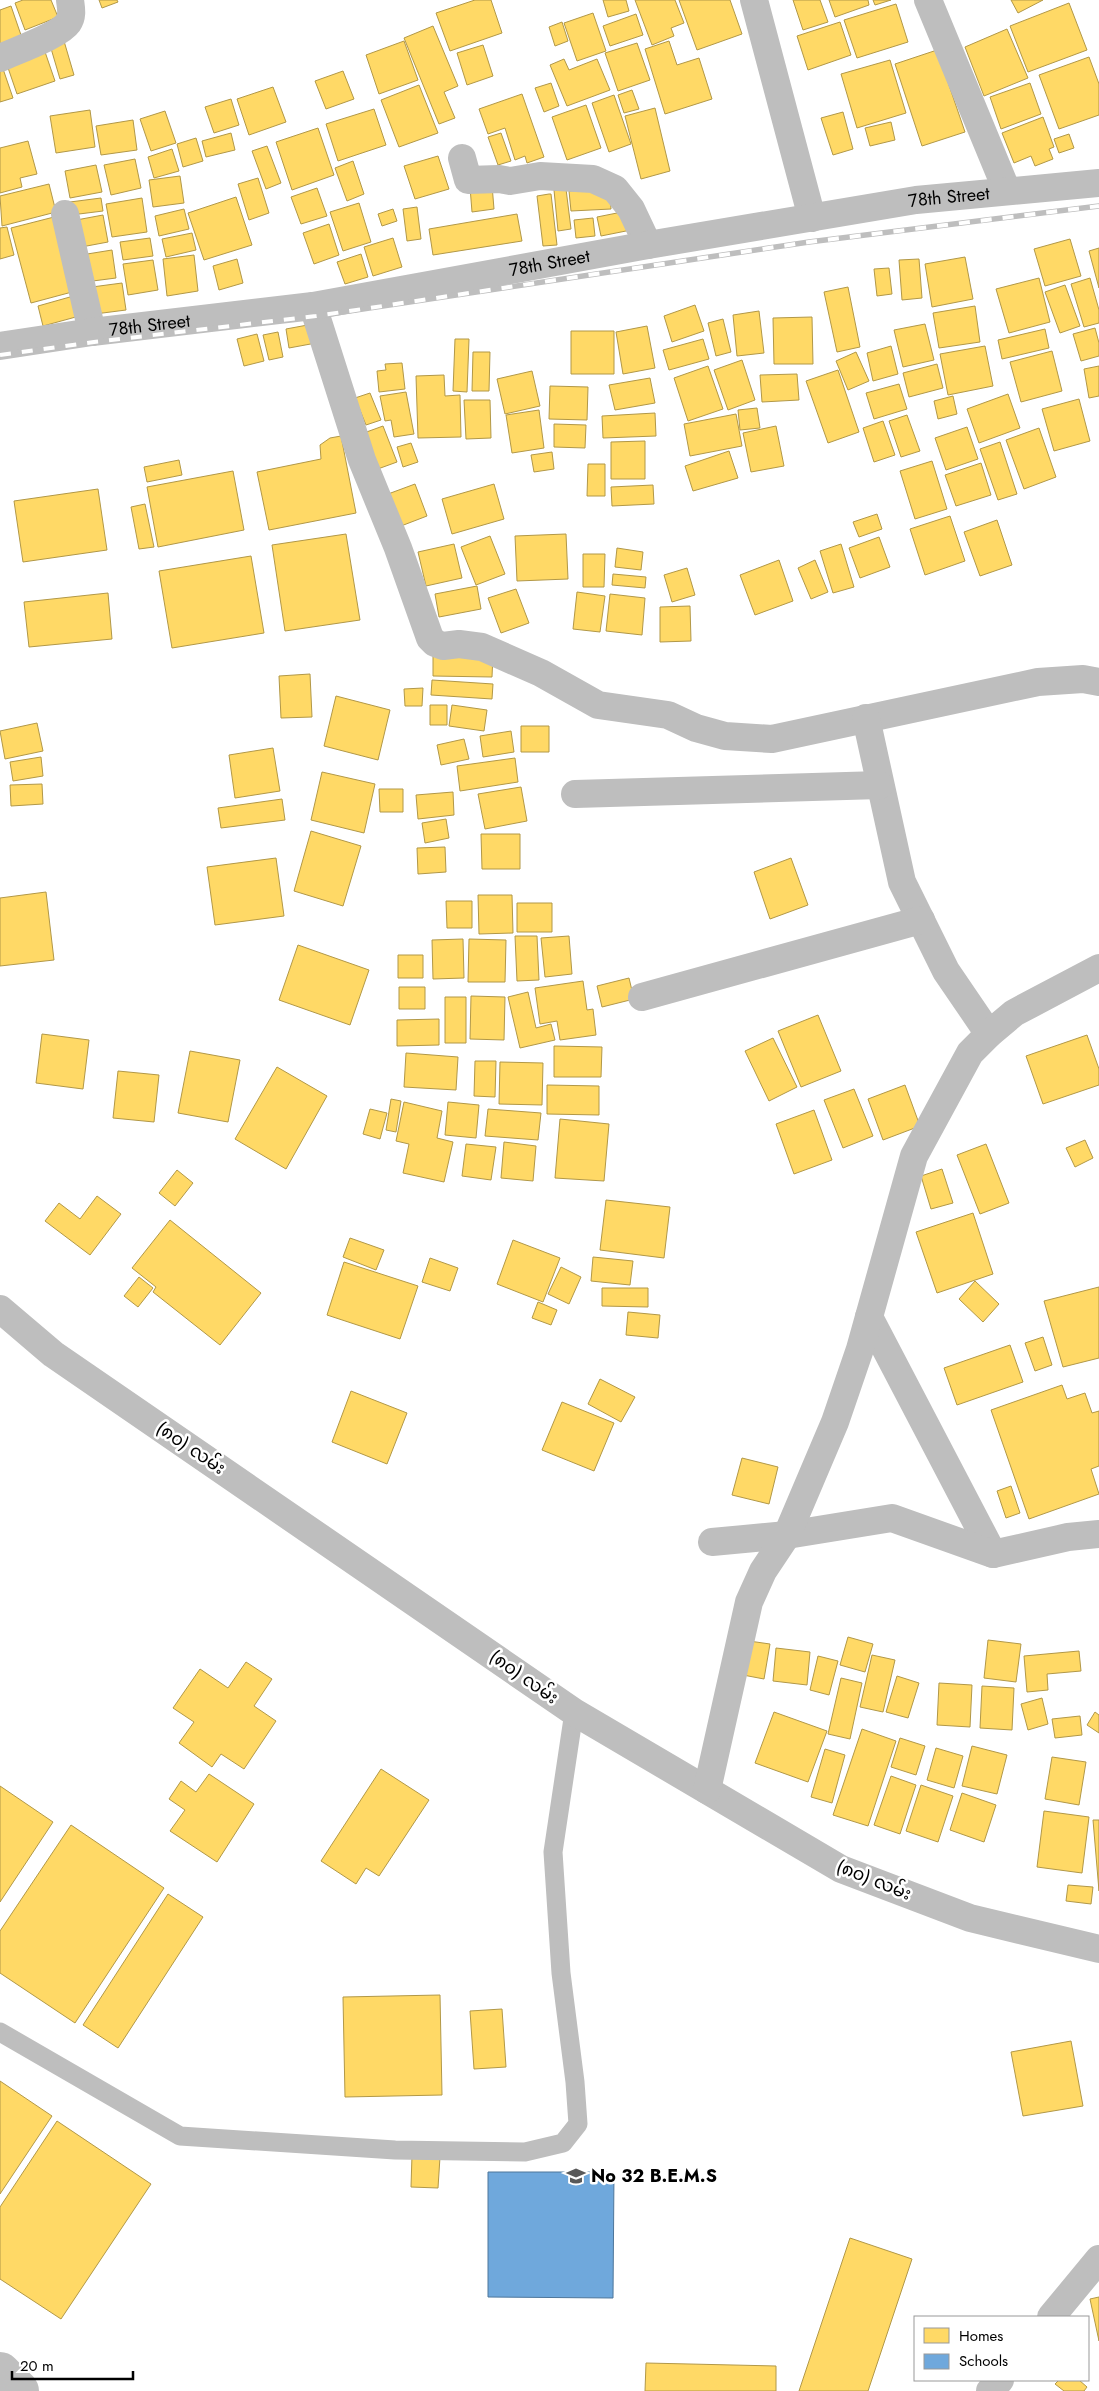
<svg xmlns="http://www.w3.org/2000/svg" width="1099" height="2391" viewBox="0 0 1099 2391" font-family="Jost,'Noto Sans Myanmar',sans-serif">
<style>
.homes{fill:#ffd966;stroke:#b29847}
.schools{fill:#6fa8dc;stroke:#4e769a}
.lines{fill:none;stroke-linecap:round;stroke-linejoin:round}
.canal{stroke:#bfbfbf;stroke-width:42}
.lane{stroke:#bebebe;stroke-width:19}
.street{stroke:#bebebe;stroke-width:28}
.rail-casing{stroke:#bebebe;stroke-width:5.5}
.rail{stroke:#fff;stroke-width:4;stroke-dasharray:11;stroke-linecap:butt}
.labels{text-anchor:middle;stroke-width:5;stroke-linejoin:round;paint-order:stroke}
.street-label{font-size:18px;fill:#000;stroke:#fff}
.poi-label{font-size:18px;font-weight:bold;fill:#000;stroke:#fff;text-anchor:start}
</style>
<rect width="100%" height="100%" fill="#fff"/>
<!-- homes -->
<path class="homes" d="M23,0H51L58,17L25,30L15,3Z
M99,0H117L118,2L102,8Z
M475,0H491L502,33L450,51L436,13Z
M603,0H626L629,11L608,17Z
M635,0H675L684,23L671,28L674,36L652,45Z
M679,0H730L742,34L697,50Z
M793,0H820L828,22L803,30Z
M829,0H868L869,5L835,17Z
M873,0H891L875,5Z
M1011,0H1043L1018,13Z
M1069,3L1087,50L1028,72L1010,26Z
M896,4L908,42L857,58L844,20Z
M11,6L22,38L0,45V10Z
M593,13L606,51L577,61L564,23Z
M636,14L643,35L610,46L603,26Z
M562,22L568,41L555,46L549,27Z
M840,22L851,55L808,70L797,36Z
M433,26L458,86L444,92L455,118L439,124L404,38Z
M1007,29L1028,78L984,96L965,47Z
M64,41L74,75L60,79L50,45Z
M404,41L418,80L379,94L366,55Z
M669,41L677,65L699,58L712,99L665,114L645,49Z
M637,43L650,80L618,91L605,53Z
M483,45L493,76L467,85L457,53Z
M43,46L55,81L17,94L5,59Z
M937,50L965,132L922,146L895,64Z
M1089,57L1099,84V115L1059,129L1039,75Z
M564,59L569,70L597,59L610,90L567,106L550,65Z
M890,60L906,113L857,128L841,74Z
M1,63L13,98L0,102V64Z
M343,71L354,99L326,109L315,81Z
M551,83L559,106L544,112L535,88Z
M1030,83L1041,114L1001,129L990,97Z
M419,85L438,133L399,147L381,100Z
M273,87L286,122L249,135L237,99Z
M632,90L639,109L624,113L618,95Z
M522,94L544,157L527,163L525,156L515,160L505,128L488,134L479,109Z
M614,95L631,144L609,152L592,103Z
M231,99L239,125L214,133L205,107Z
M586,105L601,148L567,160L552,117Z
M655,108L670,171L641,179L625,116Z
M374,109L386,145L338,161L326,124Z
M90,110L95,147L56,153L50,116Z
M165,111L176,143L151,151L140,119Z
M843,112L853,149L833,155L821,118Z
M1043,117L1054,147L1049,149L1053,159L1035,166L1031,156L1014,163L1002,133Z
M133,120L137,150L101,155L96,126Z
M891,122L895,140L870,146L865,128Z
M318,128L334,175L292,190L276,142Z
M231,133L235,150L206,157L202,141Z
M501,133L511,161L498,165L488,137Z
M1069,134L1074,148L1059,153L1054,139Z
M196,138L203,161L183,167L177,144Z
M28,141L37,174L20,178L22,187L0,193V148Z
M267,146L281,183L266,189L252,151Z
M172,149L179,171L154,178L148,157Z
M438,156L449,189L415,199L404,166Z
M135,159L141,188L111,195L104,165Z
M353,161L364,194L347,201L335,168Z
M96,165L102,192L70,198L65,171Z
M180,176L184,203L153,207L149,180Z
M258,178L269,213L249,220L238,184Z
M49,184L56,212L2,226L0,196Z
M492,185L494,209L472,212L470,187Z
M317,188L327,216L301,224L291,197Z
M566,189L571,229L558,231L554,190Z
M610,189L611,209L571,211L569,191Z
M549,194H551L557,245L543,246L537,196Z
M236,197L252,245L204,260L188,213Z
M101,198L103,211L71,215L70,202Z
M142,198L147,232L112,237L106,204Z
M359,203L371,242L343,251L330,212Z
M417,207L421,239L407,241L403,209Z
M184,209L189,229L159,236L155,216Z
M393,209L397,221L382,226L378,214Z
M627,211L631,230L601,236L597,217Z
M517,214L522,241L433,255L429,229Z
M103,215L108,242L76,248L71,221Z
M54,217L72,292L31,303L11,228Z
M593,218L595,236L576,238L574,220Z
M329,224L339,255L314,264L303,233Z
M7,227L14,255L0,259V228Z
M192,233L196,250L166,257L162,239Z
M150,238L153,256L123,260L120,242Z
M393,238L402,267L373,276L364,247Z
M1070,239L1081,276L1045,286L1034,249Z
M1099,248V288L1089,251Z
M112,250L116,278L85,282L81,255Z
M361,254L368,277L345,284L337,262Z
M194,255L198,291L167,296L163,259Z
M965,257L973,299L932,307L925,264Z
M237,259L243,283L219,290L213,266Z
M919,259L922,298L902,300L899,260Z
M153,260L158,290L128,295L123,264Z
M889,268L892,294L877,296L874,269Z
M1039,278L1050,322L1009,333L996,289Z
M1090,278L1099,310V323L1084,327L1071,284Z
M122,283L126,310L95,314L92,287Z
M1065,285L1080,326L1060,333L1045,292Z
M848,287L860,347L837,352L824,292Z
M77,295L83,315L43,326L38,306Z
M695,305L704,331L672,342L664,316Z
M975,306L980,342L939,348L933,313Z
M759,311L764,353L737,356L733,315Z
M812,317L813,364H774L773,318Z
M723,319L731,352L716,356L708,323Z
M313,324L316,343L289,348L286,329Z
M925,324L934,360L903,367L894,330Z
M647,326L655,368L623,374L616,332Z
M1095,328L1099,343V356L1081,361L1073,334Z
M1045,329L1049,348L1002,359L998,340Z
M571,331H614V374H571Z
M278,332L283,357L269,360L263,335Z
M257,334L264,361L244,366L237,339Z
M455,339H469L467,392L453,391Z
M703,339L709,359L669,370L663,350Z
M891,346L898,374L873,381L867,353Z
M985,346L993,386L948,395L940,354Z
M1052,351L1062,391L1021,402L1010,362Z
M473,352H490L489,391H472Z
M856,352L869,381L848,390L836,361Z
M742,360L755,400L728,410L714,370Z
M402,363L405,389L379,392L377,371L386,370L385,364Z
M937,364L943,388L909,397L903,373Z
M708,366L723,409L688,421L674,378Z
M1099,366V396L1089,398L1084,369Z
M838,370L859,432L828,443L806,381Z
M532,371L540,406L505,414L497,379Z
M797,374L799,400L762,402L760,375Z
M444,375L445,396L460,395L461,437L418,438L416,376Z
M650,378L655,403L615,410L609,385Z
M899,384L907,409L874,419L866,393Z
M550,386L588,387L587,420L549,419Z
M406,392L414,434L394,437L391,420L385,421L380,396Z
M370,393L381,420L366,425L355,398Z
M1008,394L1020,428L979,443L967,409Z
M953,396L957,414L938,419L934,401Z
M1079,399L1090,441L1054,451L1042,409Z
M464,400H490L491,438L466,439Z
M757,408L760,428L740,430L738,410Z
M539,410L544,448L512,453L506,415Z
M655,413L656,436L603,438L602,416Z
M736,414L742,446L690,456L684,424Z
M907,415L920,451L901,457L889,421Z
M883,421L895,455L874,462L863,428Z
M554,424L586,425L585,448L554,447Z
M383,426L397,462L375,470L361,434Z
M776,426L784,466L751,472L743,433Z
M967,427L978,459L946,470L935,438Z
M1039,428L1056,477L1024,489L1006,440Z
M341,436L356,513L269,530L257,472L321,459L320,445L330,438Z
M645,441V479H611V442Z
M1000,442L1017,494L998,500L980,449Z
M411,443L418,462L403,467L397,447Z
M729,451L738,478L693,491L685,466Z
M552,452L554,469L534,472L531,455Z
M179,460L182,475L147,482L144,467Z
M932,461L947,509L915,519L900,471Z
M981,463L991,495L956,506L945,475Z
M588,464H605V496H587Z
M233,471L244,530L158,547L147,487Z
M415,484L427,516L401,526L388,494Z
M494,484L504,519L452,534L442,499Z
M653,485L654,504L612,506L611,487Z
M98,489L107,550L23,562L14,501Z
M145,504L154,547L139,549L131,507Z
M877,514L882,529L859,537L853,522Z
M950,516L965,561L925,575L910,529Z
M997,520L1012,565L980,576L964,532Z
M346,534L360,620L285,631L272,545Z
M566,534L568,579L517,581L515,536Z
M490,536L505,574L476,585L461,547Z
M879,537L890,567L860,578L849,548Z
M454,544L462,578L426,586L418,552Z
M841,544L854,587L833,593L820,551Z
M617,548L643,552L641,570L615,567Z
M583,554H605L604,587H583Z
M251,556L264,633L172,648L159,571Z
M779,560L793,601L755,615L740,575Z
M815,560L828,592L811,599L798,568Z
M687,568L695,595L672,602L664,575Z
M613,574L646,577L645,588L612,585Z
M477,586L481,609L439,617L435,594Z
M516,589L529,623L501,633L488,598Z
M577,592L605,596L600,632L573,629Z
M108,593L112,639L29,647L24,602Z
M610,594L645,598L642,635L606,631Z
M690,606L691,641L660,642V607Z
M433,652L493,654L492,677L433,676Z
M310,674L312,717L281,718L279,676Z
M432,680L493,684L492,699L431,695Z
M423,688L422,706H405L404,689Z
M336,696L390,710L378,760L324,746Z
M430,705H447V725H430Z
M452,705L487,710L484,731L449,726Z
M37,723L43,751L5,759L0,731Z
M521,726H549V752H521Z
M511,731L514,752L483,757L480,736Z
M464,739L469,759L441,765L437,745Z
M273,748L280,791L235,798L229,755Z
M41,757L43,776L13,781L10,762Z
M515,758L518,782L460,791L457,766Z
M322,772L375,784L364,833L311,820Z
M42,784L43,804L11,806L10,785Z
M521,787L527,821L485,829L478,794Z
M379,789H403V812H380Z
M453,792L454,815L418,819L416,795Z
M282,799L285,820L221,828L218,808Z
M446,819L449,838L425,843L422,823Z
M311,831L361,846L343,906L294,891Z
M481,834H520V869H482Z
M445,847L446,872L418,874L417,848Z
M276,858L284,916L215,925L207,867Z
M791,858L808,905L770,919L754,872Z
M46,892L54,960L0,966V898Z
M478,895H512L513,933L479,934Z
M446,901H472V928H447Z
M517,903H552V932H517Z
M515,936H537L539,980L517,981Z
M569,936L572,974L545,977L541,938Z
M463,939L464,978L433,979L432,940Z
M469,939L506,940L505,982H468Z
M298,945L369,970L350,1025L279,1000Z
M398,955H423V978H398Z
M629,978L634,999L602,1007L597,986Z
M583,981L587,1010L593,1009L596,1035L560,1040L557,1021L540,1024L535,988Z
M399,987H425V1009H399Z
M528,992L536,1028L551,1024L555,1040L520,1048L508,997Z
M471,996L505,997L504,1040L470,1039Z
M445,997H466V1043H445Z
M818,1015L841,1071L801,1087L778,1031Z
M439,1019V1045L397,1046V1020Z
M42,1034L89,1040L83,1089L36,1083Z
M1087,1035L1099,1069V1085L1043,1104L1026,1056Z
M773,1038L797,1087L769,1101L745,1051Z
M554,1046L602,1047L601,1077H554Z
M190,1051L240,1060L228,1122L178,1113Z
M406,1053L458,1057L456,1090L404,1087Z
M475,1061H496L495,1097L474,1096Z
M500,1062L543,1063L542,1105L499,1104Z
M277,1067L327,1096L286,1169L235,1139Z
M118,1071L159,1075L154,1122L113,1118Z
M547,1085L599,1086V1115L547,1114Z
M905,1085L920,1126L883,1140L868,1099Z
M854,1089L873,1136L843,1148L824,1100Z
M391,1099L401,1101L396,1132L386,1130Z
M404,1102L442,1111L437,1138L453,1142L444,1182L403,1173L409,1144L396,1141Z
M448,1102L479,1105L476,1138L445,1135Z
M370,1109L387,1113L380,1139L363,1134Z
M488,1109L541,1113L538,1140L485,1136Z
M814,1110L832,1160L794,1174L776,1124Z
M560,1119L609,1124L604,1181L555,1178Z
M1085,1140L1093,1158L1075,1167L1066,1148Z
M504,1142L536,1146L533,1181L501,1178Z
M466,1144L496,1147L491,1180L462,1176Z
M986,1144L1009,1203L980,1214L957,1155Z
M942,1169L953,1203L931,1209L921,1176Z
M177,1170L193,1183L175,1206L159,1193Z
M97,1196L121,1214L90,1255L45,1221L59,1203L80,1219Z
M606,1200L670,1207L664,1258L600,1250Z
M973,1213L993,1274L937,1293L916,1232Z
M170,1220L261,1293L220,1345L153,1292L156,1287L132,1268Z
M350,1238L384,1250L376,1270L343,1257Z
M513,1240L560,1258L543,1302L497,1284Z
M593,1257L633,1261L630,1285L591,1281Z
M430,1258L458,1268L450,1291L422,1282Z
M344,1262L418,1286L400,1339L327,1315Z
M561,1267L581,1277L569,1304L548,1294Z
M139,1277L153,1288L138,1307L124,1296Z
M975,1281L999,1304L983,1322L959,1299Z
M1099,1287V1358L1063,1367L1044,1301Z
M602,1288H648V1307L602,1306Z
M538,1302L557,1310L551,1325L532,1318Z
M628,1312L660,1315L658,1338L626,1335Z
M1043,1337L1052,1365L1035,1371L1025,1343Z
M1010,1345L1023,1382L957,1405L944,1368Z
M600,1379L635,1397L621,1422L588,1404Z
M1062,1385L1067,1399L1085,1393L1092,1413L1099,1411V1466L1091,1469L1099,1494L1029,1519L991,1410Z
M351,1391L407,1413L387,1464L332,1442Z
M562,1402L614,1423L594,1471L542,1450Z
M742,1458L778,1467L769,1504L732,1495Z
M1011,1486L1020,1513L1006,1518L997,1491Z
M848,1637L873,1644L865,1672L840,1665Z
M988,1640L1021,1644L1016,1682L984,1678Z
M749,1641L770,1644L764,1679L743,1675Z
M776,1648L810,1652L807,1685L773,1681Z
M1079,1651L1081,1671L1047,1674L1048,1690L1027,1692L1024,1656Z
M872,1655L895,1660L883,1712L860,1707Z
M818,1656L838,1661L829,1695L810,1690Z
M246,1662L272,1679L254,1706L276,1721L244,1769L221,1754L212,1767L179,1743L194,1722L173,1708L200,1669L228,1688Z
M897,1676L919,1683L908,1718L886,1712Z
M841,1678L862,1683L850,1739L828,1734Z
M939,1683L972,1685L970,1727L937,1725Z
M982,1686L1014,1688L1012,1730L980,1728Z
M1042,1698L1048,1724L1028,1730L1021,1704Z
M774,1712L827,1731L808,1782L755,1763Z
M1095,1712L1099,1715V1733L1087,1725Z
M1080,1716L1082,1735L1055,1738L1052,1719Z
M862,1729L896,1741L868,1826L833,1815Z
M900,1738L925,1746L916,1775L891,1767Z
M972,1746L1007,1755L997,1794L962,1786Z
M936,1748L963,1756L954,1788L927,1780Z
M825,1749L845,1755L832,1803L811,1797Z
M1052,1757L1086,1762L1079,1805L1045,1799Z
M381,1769L429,1800L379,1876L366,1868L356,1884L321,1861Z
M209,1774L254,1804L217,1862L170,1831L185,1810L169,1799L181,1781L196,1792Z
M891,1776L916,1785L900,1834L874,1825Z
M921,1785L953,1796L938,1842L906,1831Z
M0,1786L53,1822L0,1902Z
M962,1793L996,1805L984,1842L950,1830Z
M1044,1811L1089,1817L1082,1873L1037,1867Z
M1093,1820H1099V1891Z
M71,1825L164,1888L75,2023L0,1973V1931Z
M1068,1885L1093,1887L1091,1904L1066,1901Z
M168,1894L203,1917L118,2048L83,2025Z
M440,1995L442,2095L345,2097L343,1997Z
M502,2009L506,2067L474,2069L470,2011Z
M1071,2041L1083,2106L1023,2116L1011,2052Z
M0,2081L52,2116L0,2194Z
M57,2121L151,2184L61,2319L0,2279V2207Z
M412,2155L440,2157L438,2188L411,2187Z
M850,2238L912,2259L868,2391H799Z
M1099,2297V2341L1090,2299Z
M646,2363L776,2366V2391H645Z
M1059,2380H1079L1087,2387L1084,2391H1064L1055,2384Z"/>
<!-- schools -->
<path class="schools" d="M488,2172H614L613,2298L488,2297Z"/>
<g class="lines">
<!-- canal -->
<path class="canal" d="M0,2373L18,2391"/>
<!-- lane -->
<path class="lane" d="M0,2032L180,2136L395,2150L525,2152L563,2143L578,2124L575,2082L561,1973L553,1852L574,1712"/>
<!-- street -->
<g class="street">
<path d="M754,0L812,218"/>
<path d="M928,0L1007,191"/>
<path d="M0,58C15,51 60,35 68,23C73,16 71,8 70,0"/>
<path d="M462,158L468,180L499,179L510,181L540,176L593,179L615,189L631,209L648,245"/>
<path d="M65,214L92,332"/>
<path d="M313,306L362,460L398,548L430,638L435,643L443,646L459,644L482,647L541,673L598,705L668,715L696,728L725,736L772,739L1038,682L1083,679L1099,682"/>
<path id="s1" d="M0,346L92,332L313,306L648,245L916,200L1099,183"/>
<path d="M866,718L902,882L946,971L989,1034"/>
<path d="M575,794L880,785"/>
<path d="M642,997L921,920"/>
<path d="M0,1309L53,1354L574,1712L841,1869L970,1918L1099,1949"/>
<path d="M869,1317L993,1554"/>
<path d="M712,1542L787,1535L892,1518L993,1554L1068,1537L1099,1534"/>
<path d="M707,1790L749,1602L763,1571L787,1535L835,1422L860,1349L914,1156L970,1053L989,1034L1014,1013L1099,968"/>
<path d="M1051,2317L1099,2259"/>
<path d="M990,2391L1000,2380"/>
</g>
<!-- rail casing -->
<g class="rail-casing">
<path id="rail" d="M0,355L94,342L316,316L809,242L1099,206"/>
</g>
<!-- rail -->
<use href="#rail" class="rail"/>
</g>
<!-- icons -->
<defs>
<g id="school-bare" transform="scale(1.5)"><path d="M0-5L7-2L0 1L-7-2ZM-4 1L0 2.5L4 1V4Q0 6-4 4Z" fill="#595959" stroke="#fff" stroke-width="2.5" paint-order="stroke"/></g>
</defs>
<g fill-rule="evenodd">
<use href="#school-bare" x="576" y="2176"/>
</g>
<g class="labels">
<!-- street labels -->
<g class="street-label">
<text dy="6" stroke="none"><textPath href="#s1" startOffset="961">78th Street</textPath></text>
<text dy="6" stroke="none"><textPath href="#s1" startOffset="556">78th Street</textPath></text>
<text dy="6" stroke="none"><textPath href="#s1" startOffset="151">78th Street</textPath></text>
<text transform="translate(191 1448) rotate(34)" y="6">(၈၀) လမ်း</text>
<text transform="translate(524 1677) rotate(35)" y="6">(၈၀) လမ်း</text>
<text transform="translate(874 1880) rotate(22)" y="6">(၈၀) လမ်း</text>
</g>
<!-- poi labels -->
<g class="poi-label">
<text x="591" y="2182">No 32 B.E.M.S</text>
</g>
</g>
<!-- legend -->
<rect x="914" y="2316" width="175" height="65" fill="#ffffff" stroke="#999999"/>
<rect x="924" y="2328" width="25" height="15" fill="#ffd966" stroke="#999999"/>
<text x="959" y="2341" font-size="15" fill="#000000">Homes</text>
<rect x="924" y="2354" width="25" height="15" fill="#6fa8dc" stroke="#999999"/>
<text x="959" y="2366" font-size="15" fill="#000000">Schools</text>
<!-- scale -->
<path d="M12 2371v8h121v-8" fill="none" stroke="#000000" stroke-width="2.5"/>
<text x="20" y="2371" font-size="15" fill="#000000" stroke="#ffffff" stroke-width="4" paint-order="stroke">20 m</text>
</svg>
